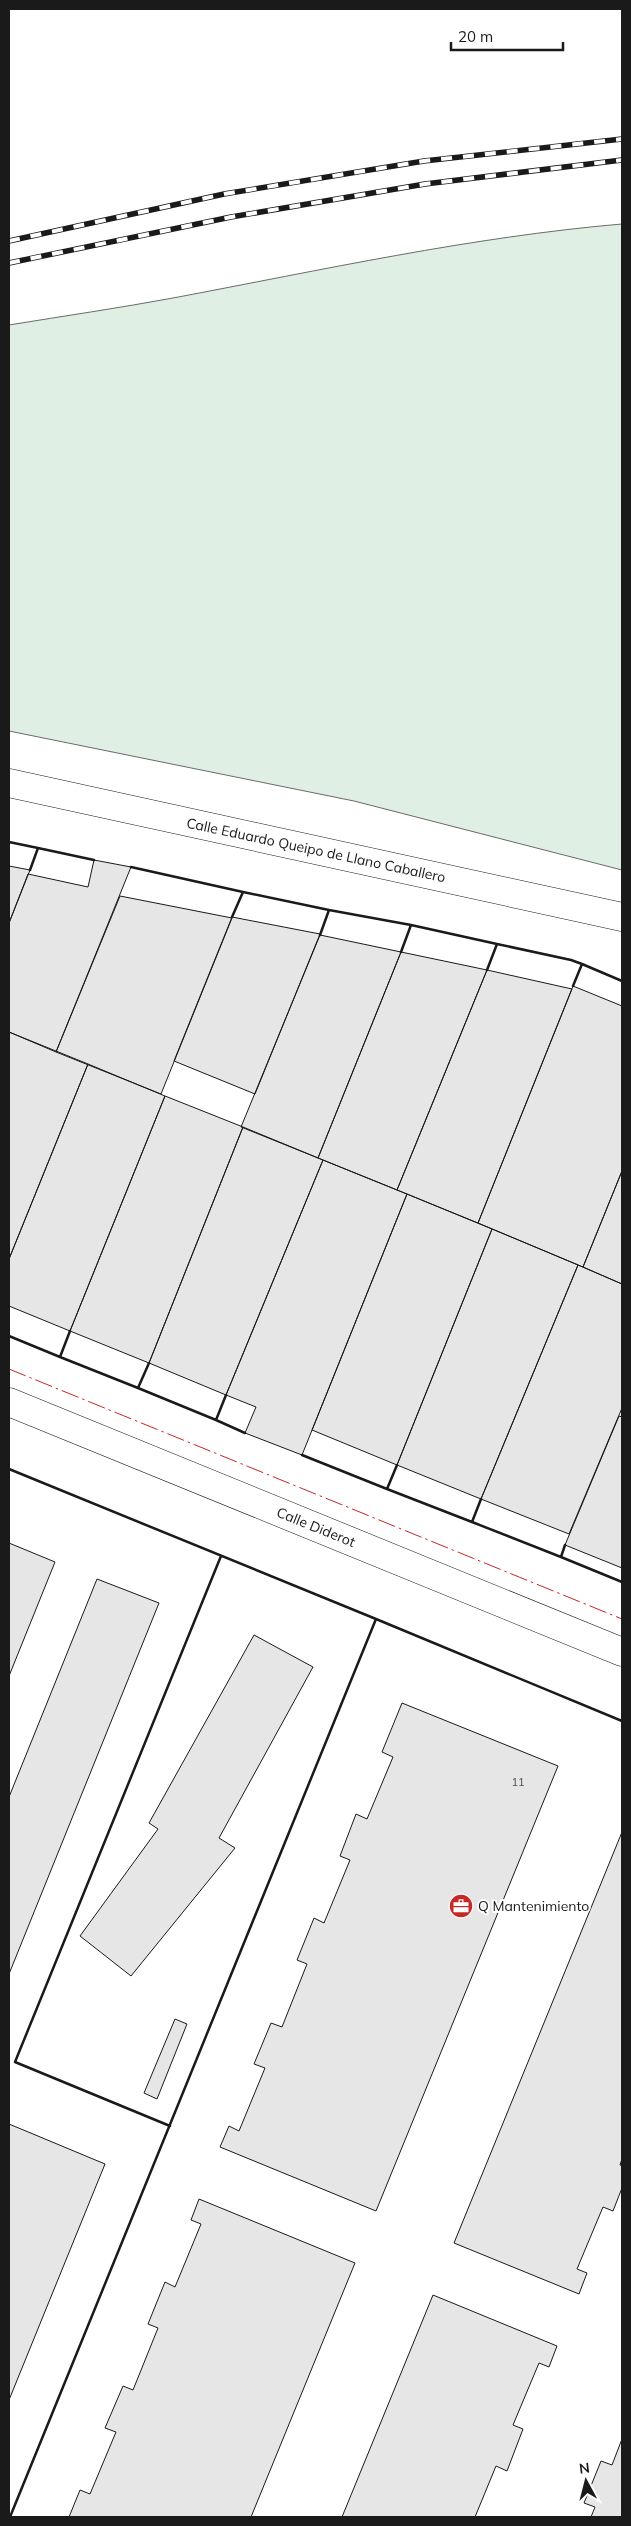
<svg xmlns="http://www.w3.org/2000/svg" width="631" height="2526" viewBox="0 0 631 2526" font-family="Mulish,sans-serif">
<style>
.green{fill:#e0efe3;stroke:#6a6a6a}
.building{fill:#e6e6e6;stroke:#1a1a1a}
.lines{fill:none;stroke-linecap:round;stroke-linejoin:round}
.street-casing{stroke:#1a1a1a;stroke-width:29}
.street{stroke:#fff;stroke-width:28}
.rail-casing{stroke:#1a1a1a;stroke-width:5.5}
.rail{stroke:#fff;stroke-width:4;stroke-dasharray:11;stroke-linecap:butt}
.wall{stroke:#1a1a1a;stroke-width:2.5}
.power{stroke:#c62828;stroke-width:1;stroke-dasharray:18 4 2.5 4;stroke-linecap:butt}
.labels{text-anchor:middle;stroke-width:4;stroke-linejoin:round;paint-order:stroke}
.number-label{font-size:11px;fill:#4d4d4d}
.street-label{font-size:14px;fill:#1a1a1a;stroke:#fff}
.poi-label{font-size:14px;fill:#1a1a1a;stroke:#fff;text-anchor:start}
</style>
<rect width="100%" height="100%" fill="#fff"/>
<!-- green -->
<path class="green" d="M622,224V870L354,801L9,731V325C64,316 119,308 173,298C322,270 471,237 622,224Z"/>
<!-- building -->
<path class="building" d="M94,860L131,867L56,1052L9,1032V923L28,874L88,887Z
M9,866L30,870L9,923Z
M120,896L232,918L161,1094L56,1052Z
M232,917L320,934L255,1094L174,1061Z
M320,935L401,952L318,1158L241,1127Z
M401,952L487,970L397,1190L318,1158Z
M487,970L572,989L478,1223L397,1190Z
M573,986L622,1006V1171L583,1267L478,1223Z
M9,1032L88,1064L9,1259Z
M88,1064L165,1096L70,1331L9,1306V1259Z
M165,1096L243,1127L149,1363L70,1331Z
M243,1127L323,1160L226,1395L149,1363Z
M323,1160L407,1194L302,1455L245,1433L256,1407L226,1395Z
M622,1171V1284L583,1267Z
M407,1194L492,1229L397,1465L312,1430Z
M492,1229L578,1265L481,1499L397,1465Z
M578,1265L622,1284V1408L569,1534L481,1499Z
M619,1416L622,1417V1568L565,1545Z
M9,1543L55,1562L9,1676Z
M97,1579L159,1603L9,1974V1797Z
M254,1635L313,1667L219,1838L235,1848L131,1976L80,1936L158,1829L149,1823Z
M402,1703L558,1766L376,2211L220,2147L229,2126L239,2131L265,2068L254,2064L271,2023L282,2027L307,1964L297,1960L314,1918L324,1923L350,1860L340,1856L356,1814L367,1819L393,1757L382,1752Z
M622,1832V2159L620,2165L622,2166V2188L613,2211L603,2207L577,2269L587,2273L579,2294L454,2243Z
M175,2019L187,2024L157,2099L144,2093Z
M9,2124L105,2164L9,2400Z
M199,2199L355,2263L251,2517H69L80,2490L90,2494L116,2432L105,2428L123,2386L133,2390L158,2328L148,2324L165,2282L175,2287L201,2224L191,2220Z
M433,2295L557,2346L549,2367L539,2363L513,2425L523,2429L507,2471L496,2466L475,2517H342Z
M622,2439V2517H591L595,2507L584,2503L601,2461L612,2465Z"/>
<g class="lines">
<!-- street casing -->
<g class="street-casing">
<path id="street" d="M9,783L622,917
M9,1402L622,1652"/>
</g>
<!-- street -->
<use href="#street" class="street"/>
<!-- rail casing -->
<g class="rail-casing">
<path id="rail" d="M9,241L224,194L424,161L622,139
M9,263L231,217L425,184L622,160"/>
</g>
<!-- rail -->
<use href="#rail" class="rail"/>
<!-- wall -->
<path class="wall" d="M9,842L38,848L30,870
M38,848L94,860
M131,867L243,892L232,917
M243,892L329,910L320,935
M329,910L411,925L401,952
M411,925L497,944L487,970
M497,944L571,960L582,964L573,986
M582,964L622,981
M70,1331L60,1357L138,1388
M9,1336L60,1357
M149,1363L138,1388L216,1420
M226,1395L216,1420L245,1433
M302,1455L387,1489
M397,1465L387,1489L472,1522
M9,1469L376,1619L10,2517
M481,1499L472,1522L561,1557
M565,1545L561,1557L622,1582
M376,1619L622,1721
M170,2126L15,2062L221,1556"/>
<!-- power -->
<path class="power" d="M9,1369L622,1619"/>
</g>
<!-- icons -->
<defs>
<g id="office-disc" transform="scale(1.25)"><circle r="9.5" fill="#c62828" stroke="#fff"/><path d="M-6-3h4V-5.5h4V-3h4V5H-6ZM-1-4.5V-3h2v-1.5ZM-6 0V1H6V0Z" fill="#fff"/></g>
</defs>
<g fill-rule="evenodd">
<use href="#office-disc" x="461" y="1906"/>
</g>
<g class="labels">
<!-- number labels -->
<g class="number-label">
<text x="518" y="1786">11</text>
</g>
<!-- street labels -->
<g class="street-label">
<text transform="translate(316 850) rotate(12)" y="5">Calle Eduardo Queipo de Llano Caballero</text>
<text transform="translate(316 1527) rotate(22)" y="5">Calle Diderot</text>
</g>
<!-- poi labels -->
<g class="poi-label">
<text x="478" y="1911">Q Mantenimiento</text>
</g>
</g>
<!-- border -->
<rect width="631" height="2526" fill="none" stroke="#1a1a1a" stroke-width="20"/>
<!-- north arrow -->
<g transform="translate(586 2481) rotate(353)" stroke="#ffffff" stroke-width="4" paint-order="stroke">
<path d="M0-4L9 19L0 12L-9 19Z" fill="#1a1a1a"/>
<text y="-8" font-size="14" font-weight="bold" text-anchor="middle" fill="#1a1a1a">N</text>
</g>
<!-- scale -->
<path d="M451 42v8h112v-8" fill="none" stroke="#1a1a1a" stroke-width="2.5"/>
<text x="458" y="42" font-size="15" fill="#1a1a1a" stroke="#ffffff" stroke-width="4" paint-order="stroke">20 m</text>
</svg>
